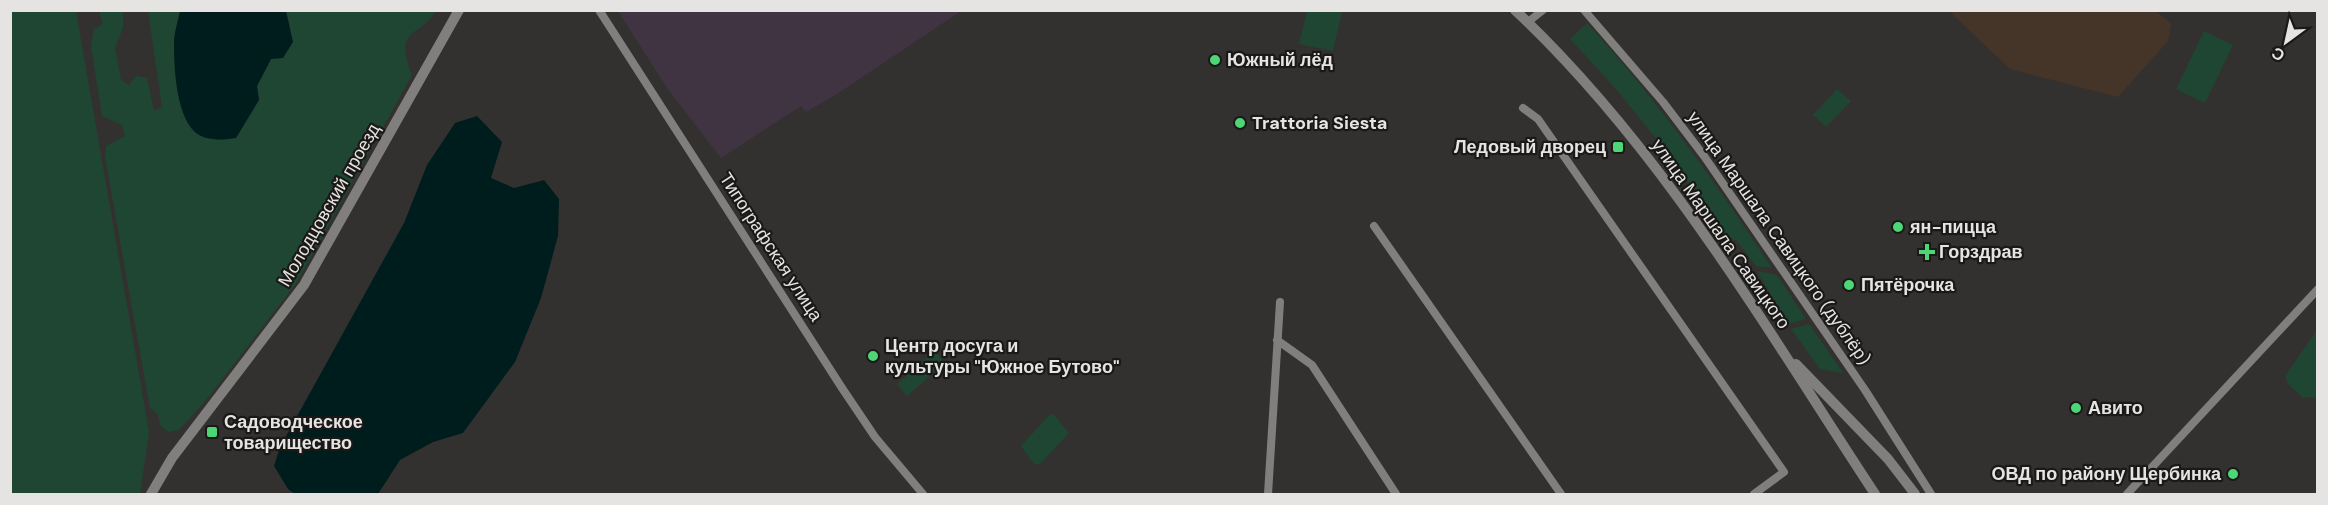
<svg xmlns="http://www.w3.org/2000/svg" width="2328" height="505" viewBox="0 0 2328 505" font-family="'DM Sans',sans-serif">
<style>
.industrial{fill:#403442}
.education{fill:#453529}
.green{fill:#1f4633}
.water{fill:#001d1d}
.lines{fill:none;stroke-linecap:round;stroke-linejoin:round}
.minor{stroke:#817f7e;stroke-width:8}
.tertiary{stroke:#817f7e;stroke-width:10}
.poi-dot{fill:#4dd676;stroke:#1a1918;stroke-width:2}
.labels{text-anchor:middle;stroke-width:4.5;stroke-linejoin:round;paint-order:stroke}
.poi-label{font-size:18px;font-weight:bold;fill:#e5e4e2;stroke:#1a1918;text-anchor:start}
.street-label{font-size:18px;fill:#e5e4e2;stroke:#1a1918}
</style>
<rect width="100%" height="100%" fill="#33312f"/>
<!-- industrial -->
<path class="industrial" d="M618,11H961L837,94L806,112L801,106L721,158L667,88Z"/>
<!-- education -->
<path class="education" d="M1949,11H2156L2171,24L2168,41L2118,97L2010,69Z"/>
<!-- green -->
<path class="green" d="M10,11H76L149,432L140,494H11Z
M99,11H123V28L115,48L121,80L129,85L136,76L147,78L154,111L162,107L148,11H180L174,41L186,120L199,135L219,140L236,138L259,100L257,86L290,25L286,11H435C421,39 392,25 412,75L297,282L207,399L179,430L168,432L160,425L158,414L150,408L105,157L106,146L125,136L122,125L102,116L91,46L94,29L103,24Z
M1307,11H1342L1333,51L1299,44Z
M1587,23C1657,99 1715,182 1772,268L1756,266L1736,240C1718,238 1709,214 1700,201C1663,143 1617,88 1570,39Z
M2204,31L2233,45L2205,103L2176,89Z
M1837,89L1851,101L1826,127L1813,115Z
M1757,271L1777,275L1806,319L1788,324Z
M1809,324L1843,373L1820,369L1791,329Z
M2317,330V398L2302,397L2288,384L2285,376Z
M935,351L945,363L907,396L897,384Z
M1050,414L1054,415L1069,433L1040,464H1034L1021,446Z"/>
<!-- water -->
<path class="water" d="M286,11L293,42L283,58L271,59L257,86L259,100L236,138C225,140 210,141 199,135C176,121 174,68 174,43C174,33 178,21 180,11Z
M477,116L502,142L491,178L514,188L544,180L559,199L558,236L541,298L515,362L463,433L433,442L400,460L378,494H295L288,489L274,466L280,447L404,223L427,165L455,123Z"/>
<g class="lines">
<!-- minor -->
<path class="minor" d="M599,10L842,388L875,437L923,494
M1584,10L1663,102L1704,156L1865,390L1931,494
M1528,22L1543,10
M1523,108L1538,119L1784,472L1754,494
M1374,226L1561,494
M1277,340L1312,365L1396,494
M1268,494L1280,302
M2127,494L2318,289"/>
<!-- tertiary -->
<path class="tertiary" d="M1515,10C1663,149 1765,327 1875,494
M1796,364L1888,459L1915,494
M151,494L172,458L304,285L459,10"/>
</g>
<!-- markers -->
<g class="poi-dot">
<circle cx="1215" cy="60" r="6"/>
<circle cx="1240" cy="123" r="6"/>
<rect x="1612" y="141" width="12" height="12" rx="3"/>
<circle cx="1898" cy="227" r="6"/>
<path d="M1924 243h6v6h6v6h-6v6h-6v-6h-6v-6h6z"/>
<circle cx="1849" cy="285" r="6"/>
<circle cx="873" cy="356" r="6"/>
<circle cx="2076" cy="408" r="6"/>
<rect x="206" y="426" width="12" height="12" rx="3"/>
<circle cx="2233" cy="474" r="6"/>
</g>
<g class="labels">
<!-- poi labels -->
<g class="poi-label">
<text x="1227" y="66">Южный лёд</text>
<text x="1252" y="129">Trattoria Siesta</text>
<text x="1606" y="153" text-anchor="end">Ледовый дворец</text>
<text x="1910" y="233">ян-пицца</text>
<text x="1939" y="258">Горздрав</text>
<text x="1861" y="291">Пятёрочка</text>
<text x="885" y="352">Центр досуга и<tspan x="885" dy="21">культуры "Южное Бутово"</tspan></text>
<text x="2088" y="414">Авито</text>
<text x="224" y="428">Садоводческое<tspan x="224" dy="21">товарищество</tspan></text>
<text x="2221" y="480" text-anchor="end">ОВД по району Щербинка</text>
</g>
<!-- street labels -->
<g class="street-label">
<text transform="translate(329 205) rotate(-60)" y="6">Молодцовский проезд</text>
<text transform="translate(1721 234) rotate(55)" y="6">улица Маршала Савицкого</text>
<text transform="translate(1779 238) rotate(55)" y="6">улица Маршала Савицкого (дублёр)</text>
<text transform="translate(771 247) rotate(57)" y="6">Типографская улица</text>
</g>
</g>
<!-- border -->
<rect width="2328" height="505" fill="none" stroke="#e5e4e2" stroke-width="24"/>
<!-- north arrow -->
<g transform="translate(2286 42) rotate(213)" stroke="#1a1918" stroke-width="4.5" paint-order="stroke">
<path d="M0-4.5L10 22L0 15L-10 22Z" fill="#e5e4e2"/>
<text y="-9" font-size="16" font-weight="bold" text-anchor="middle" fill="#e5e4e2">С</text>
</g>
</svg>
